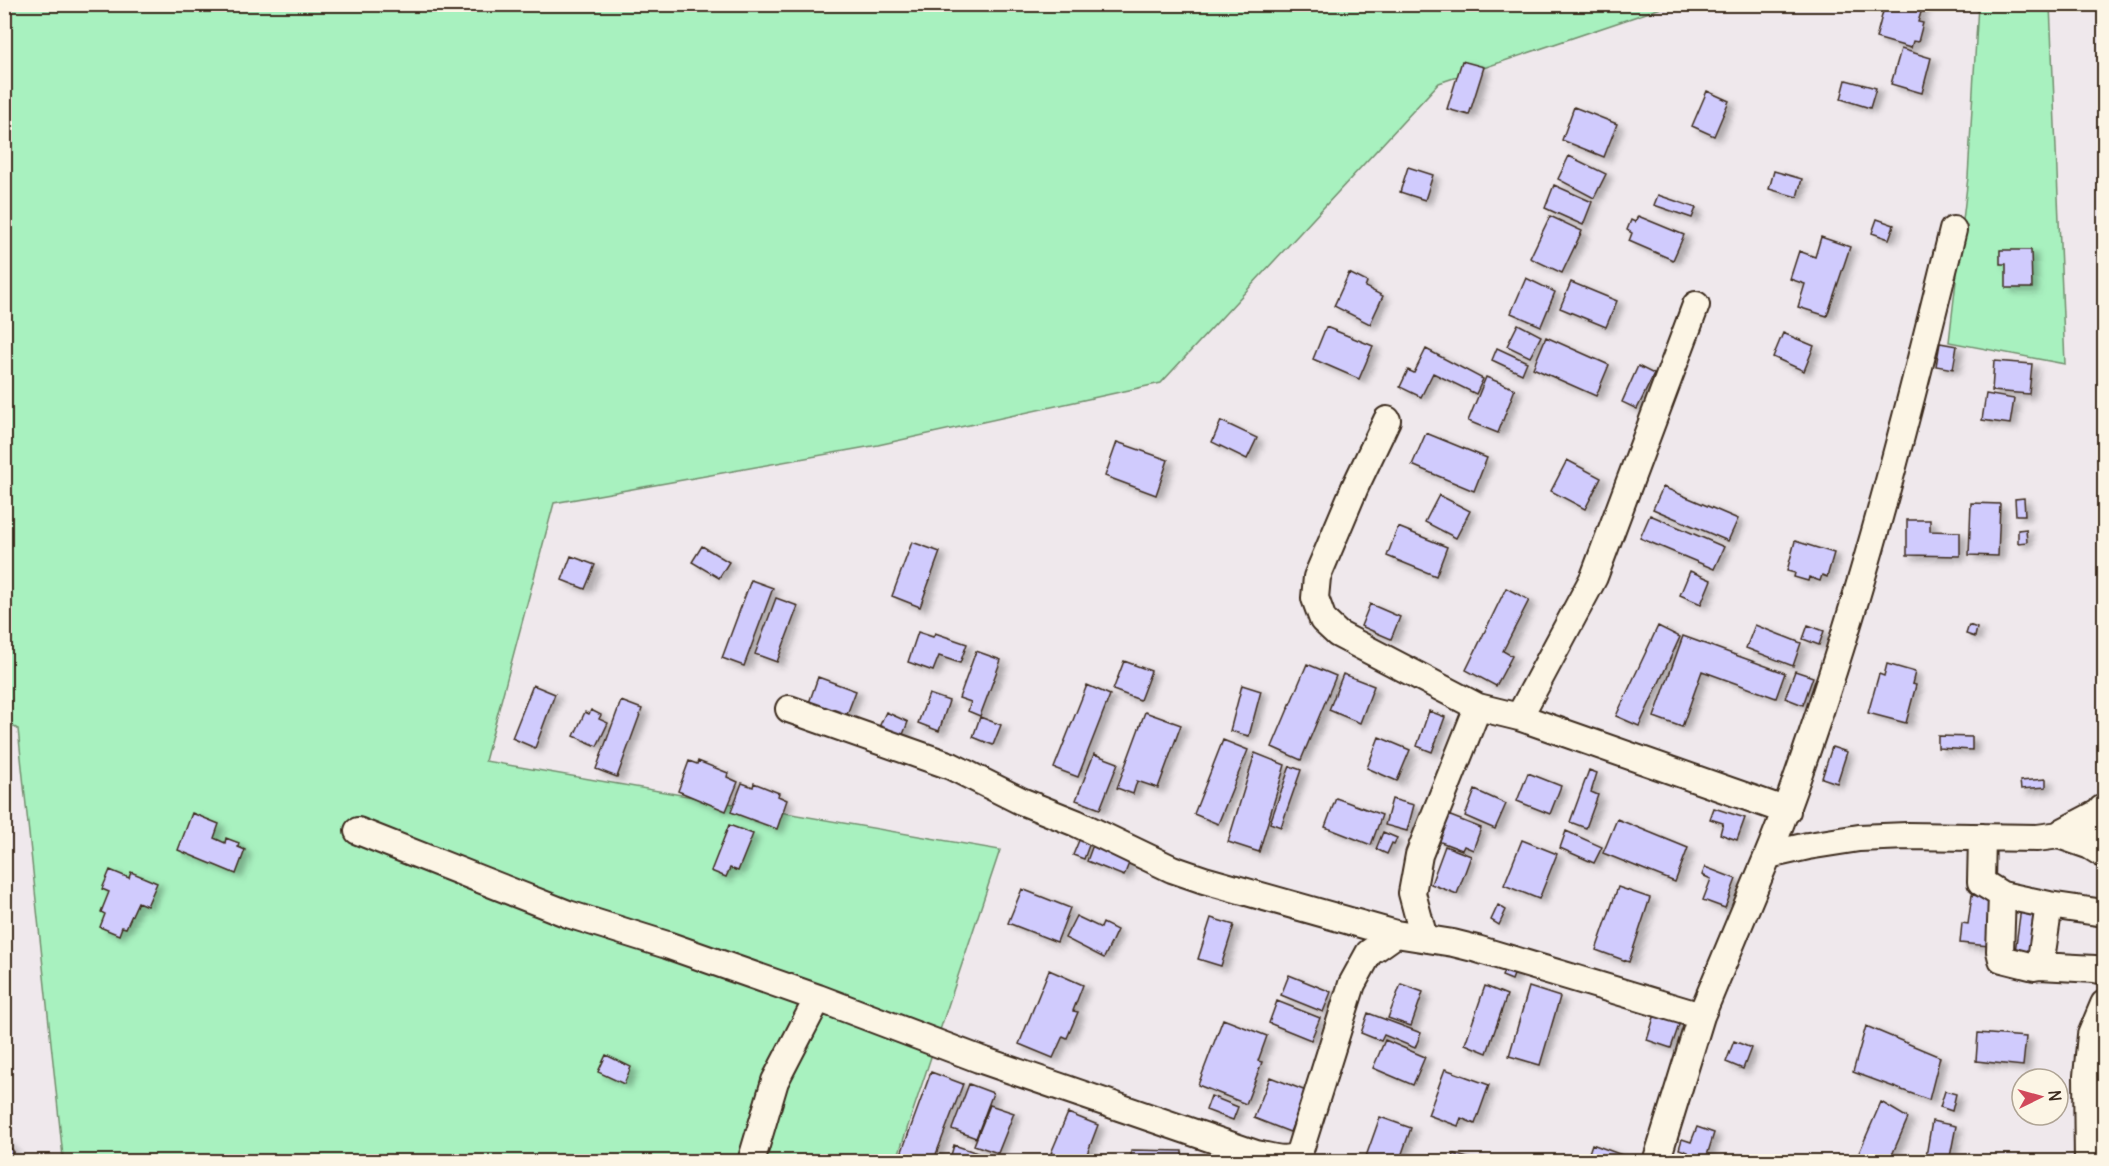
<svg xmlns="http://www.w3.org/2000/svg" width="2109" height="1166" viewBox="0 0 2109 1166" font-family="Delius,sans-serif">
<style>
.green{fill:#a8f1bf;stroke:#728e6e;stroke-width:1.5}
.building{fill:#d0cbfd;stroke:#3b2a1e;stroke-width:1.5;filter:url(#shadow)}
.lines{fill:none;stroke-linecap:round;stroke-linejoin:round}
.minor-casing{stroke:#3b2a1e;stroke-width:30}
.major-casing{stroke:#3b2a1e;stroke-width:36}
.minor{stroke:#fcf5e5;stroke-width:26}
.major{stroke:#fcf5e5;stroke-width:32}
</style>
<defs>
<filter id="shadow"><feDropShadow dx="6" dy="4" stdDeviation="3" flood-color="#0004"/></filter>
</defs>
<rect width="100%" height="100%" fill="#efe8ec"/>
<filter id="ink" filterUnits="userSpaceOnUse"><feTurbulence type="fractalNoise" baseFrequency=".0167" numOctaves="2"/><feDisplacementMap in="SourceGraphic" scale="12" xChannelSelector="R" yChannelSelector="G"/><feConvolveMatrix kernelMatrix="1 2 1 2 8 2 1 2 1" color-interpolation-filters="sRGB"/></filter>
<g filter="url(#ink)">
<!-- green -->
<path class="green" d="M4,5H1670L1439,83L1161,383L878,445L554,503L485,761L1000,850L896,1162L60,1161L63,1157L18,729L4,722Z
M1978,5H2050L2065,364L1949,342L1968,177Z"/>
<!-- building -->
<path class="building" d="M1885,4L1923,6L1918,22L1923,23L1918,42L1913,41L1911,48L1876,38Z
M1901,49L1931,58L1922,93L1891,84Z
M1462,61L1484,67L1469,115L1447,109Z
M1846,80L1876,88L1870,108L1841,99Z
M1707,91L1729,101L1714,136L1692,126Z
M1574,107L1617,124L1604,157L1562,140Z
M1569,156L1606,174L1594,198L1558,179Z
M1408,167L1433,175L1425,200L1400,192Z
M1774,171L1802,179L1797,197L1769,189Z
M1554,185L1592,202L1583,225L1545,208Z
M1658,195L1696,208L1692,218L1654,205Z
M1550,216L1582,231L1562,273L1530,258Z
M1638,216L1684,235L1673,260L1629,241L1632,233L1627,230L1631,220L1635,222Z
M1877,219L1894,225L1889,239L1872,233Z
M1821,237L1850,247L1827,316L1798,307L1805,284L1790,279L1799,251L1815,257Z
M2000,250H2031L2032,288H2006V264H2000Z
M1349,273L1367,282L1365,287L1383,296L1370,324L1334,306Z
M1526,278L1555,292L1541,326L1511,313Z
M1571,282L1617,301L1606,327L1560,308Z
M1518,324L1541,336L1530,357L1507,346Z
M1326,327L1373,346L1359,379L1313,359Z
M1783,333L1814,346L1804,371L1773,357Z
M1546,337L1609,365L1596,396L1533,368Z
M1940,343L1957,346L1953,369L1936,366Z
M1497,348L1527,362L1522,374L1492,360Z
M1426,349L1483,379L1476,394L1433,373L1421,397L1400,387L1408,370L1414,373Z
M1994,361L2032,364L2029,394L1992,391Z
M1638,366L1654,374L1637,409L1622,402Z
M1486,377L1515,389L1498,433L1468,421Z
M1986,394L2014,399L2010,424L1982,420Z
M1221,421L1257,438L1247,459L1212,442Z
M1426,433L1487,458L1474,491L1412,465Z
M1117,442L1168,460L1156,495L1105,476Z
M1567,460L1601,478L1585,509L1551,491Z
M1663,487L1738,519L1728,541L1653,509Z
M1439,495L1470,511L1456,538L1425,522Z
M2024,498L2025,515H2016L2015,499Z
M1971,503L2000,504L1998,556L1969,555Z
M1650,515L1724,547L1714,569L1640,538Z
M1907,520H1930V531L1960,532V556L1907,555Z
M1398,527L1447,547L1436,576L1387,556Z
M2026,529L2027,542L2018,543V530Z
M1795,541L1834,553L1827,577L1822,575L1820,581L1809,577L1808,581L1794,577L1795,573L1787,571Z
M912,542L940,552L920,607L892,596Z
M702,546L729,562L719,578L692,562Z
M571,556L595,565L585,589L562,580Z
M1690,571L1711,580L1701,604L1680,595Z
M751,580L773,588L744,666L722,658Z
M1506,588L1529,600L1503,651L1512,656L1496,686L1466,670Z
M776,598L798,606L777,662L755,654Z
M1370,604L1400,617L1391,639L1361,626Z
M1755,625L1801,643L1793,666L1746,648Z
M1808,625L1824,631L1819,645L1803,639Z
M1969,625L1977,628L1975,637L1966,634Z
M1658,626L1680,637L1639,726L1616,716Z
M918,632L933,637L935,633L967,644L960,663L939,656L933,671L908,662Z
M1683,636L1785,673L1776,698L1702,671L1682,727L1654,717Z
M976,651L1001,660L980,716L968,711L971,702L959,698Z
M1124,661L1151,671L1140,700L1113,690Z
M1307,664L1336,676L1301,760L1272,747Z
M1887,664L1915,672L1912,684L1916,685L1906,723L1868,713L1879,674L1884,676Z
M1795,671L1813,677L1803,705L1785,698Z
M1343,674L1374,686L1360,723L1329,710Z
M818,677L856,691L846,717L809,703Z
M533,685L555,694L535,748L512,738Z
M1087,685L1110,695L1078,777L1054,768Z
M1242,685L1261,691L1249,736L1230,731Z
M929,694L949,701L939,731L918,723Z
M621,701L642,709L617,777L596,769Z
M591,710L601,715L599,719L608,723L597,746L574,736L585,712L589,714Z
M1429,711L1445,717L1432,752L1417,746Z
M886,712L908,722L902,737L879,727Z
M1145,712L1181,725L1158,788L1137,781L1133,794L1117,788Z
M980,717L1001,725L993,745L973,737Z
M1938,736L1972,737V750L1938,748Z
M1379,737L1410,750L1397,781L1367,768Z
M1223,740L1248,750L1218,824L1194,814Z
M1832,747L1847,752L1837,783L1822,778Z
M1255,753L1285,765L1259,852L1228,842Z
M1094,754L1118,763L1100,809L1076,800Z
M689,761L697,764L698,761L728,773L727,777L738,782L726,811L678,791Z
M1290,766L1301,770L1281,827L1270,823Z
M1589,770L1597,773L1591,792L1598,795L1586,828L1570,822Z
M1528,773L1561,786L1550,814L1517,801Z
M2046,779V787L2021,789L2020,781Z
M742,783L753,787L754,783L779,793L778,796L787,800L777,829L731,812Z
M1475,790L1506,804L1495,829L1465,816Z
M1336,798L1382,815L1371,845L1325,827Z
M1392,799L1414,805L1407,831L1385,825Z
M1714,808L1745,818L1737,840L1720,834L1723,823L1710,819Z
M192,813L219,824L214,838L225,843L226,838L239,843L238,847L245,850L236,874L178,850Z
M1448,815L1481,828L1473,850L1464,846L1462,850L1438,841Z
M1617,819L1688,848L1675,882L1603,853Z
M729,825L753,834L738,871L730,868L726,877L711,871Z
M1566,831L1602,847L1594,863L1560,848Z
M1383,832L1397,838L1394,844L1392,843L1387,854L1376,849Z
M1082,833L1092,837L1084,859L1073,855Z
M1522,840L1557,854L1539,899L1504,885Z
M1094,842L1131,858L1124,876L1087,861Z
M1445,846L1471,856L1457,894L1431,884Z
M1705,867L1736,879L1725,908L1703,900L1711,879L1702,875Z
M110,870L129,878L131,872L157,883L147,906L138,902L126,928L122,927L119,935L100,927L105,914L101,912L109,892L102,889Z
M1618,887L1650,898L1629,962L1596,950Z
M1022,889L1070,908L1057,942L1008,923Z
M1972,895L1994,898L1989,946L1960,943L1962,923L1968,924Z
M1498,905L1506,910L1499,925L1491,920Z
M2021,908L2040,910L2034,955L2015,952Z
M1076,916L1101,928L1103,923L1117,930L1104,958L1065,938Z
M1211,918L1234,925L1221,966L1198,959Z
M1508,960L1518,964L1512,980L1502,976Z
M1049,970L1083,985L1073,1011L1078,1012L1067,1038L1063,1036L1053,1058L1019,1044Z
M1289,975L1331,992L1323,1012L1281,995Z
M1401,984L1423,992L1411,1026L1388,1018Z
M1485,986L1507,995L1487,1053L1465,1044Z
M1529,987L1560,997L1540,1065L1509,1056Z
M1277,1001L1320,1018L1311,1040L1269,1023Z
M1368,1013L1421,1033L1415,1048L1384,1035L1381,1041L1361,1033Z
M1655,1014L1680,1022L1671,1048L1647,1040Z
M1223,1019L1267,1036L1258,1061L1262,1062L1246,1104L1198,1085Z
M1866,1026L1940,1057L1929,1100L1853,1072Z
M1978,1033L2026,1037L2023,1066L1976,1061Z
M1385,1040L1425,1057L1413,1085L1373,1068Z
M1734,1041L1751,1048L1743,1069L1726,1062Z
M606,1055L631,1067L624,1084L598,1072Z
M1445,1069L1489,1085L1475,1124L1461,1118L1458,1126L1428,1115Z
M931,1072L963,1084L933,1162H921L901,1154Z
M1270,1077L1306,1091L1290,1132L1254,1118Z
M969,1084L993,1093L976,1138L952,1129Z
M1945,1091L1956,1094L1952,1111L1940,1107Z
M1211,1096L1238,1107L1233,1120L1206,1110Z
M1881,1102L1908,1118L1889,1162H1855Z
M990,1105L1014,1113L998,1153L974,1145Z
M1068,1113L1098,1125L1084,1162H1072L1051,1153Z
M1380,1117L1411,1128L1399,1162H1364Z
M1932,1121L1956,1126L1949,1162H1925Z
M1697,1127L1714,1133L1705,1162H1685L1688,1152L1679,1149L1682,1139L1691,1142Z
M4,1140L14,1152L4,1160Z
M1592,1144L1622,1155L1620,1162H1586Z
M954,1145L992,1158L991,1162H949Z
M1131,1150L1182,1151V1162H1131Z
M1454,1154L1481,1162H1452Z
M1988,1156L2016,1160V1162H1987Z"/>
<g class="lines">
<!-- minor casing -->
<g class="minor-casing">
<path id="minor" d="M1387,420L1355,487L1317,577L1315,598L1323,620L1338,634L1478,707L1419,855L1412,893L1424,938
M1478,707L1519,717L1787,811
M789,709L951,766L1021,801L1076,823L1172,869L1204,880L1396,934L1453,943L1477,949L1701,1016
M1519,717L1594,577L1696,305
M358,831L568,914L667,945L818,998L979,1059L1256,1154
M1982,837L1981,882L2002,895L2049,905L2104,913
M1768,855C1790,802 1808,748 1826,693C1876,541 1915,385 1953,230
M2002,895L2000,951L2002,959L2034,967L2040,966L2049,905
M2040,966L2095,969L2104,971
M751,1162L775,1081L818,998
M1244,1162L1256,1154C1270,1156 1287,1164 1299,1153L1352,984L1369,953L1396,934
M1656,1162L1701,1016L1768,855L1808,846L1859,838L1907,836L2037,838L2083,832
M2088,1162L2087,1076L2091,1035L2104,1004"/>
</g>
<!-- major casing -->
<g class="major-casing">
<path id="major" d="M2065,834L2101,815L2104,811
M2065,834L2091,843L2104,851"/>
</g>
<!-- minor -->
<use href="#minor" class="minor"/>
<!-- major -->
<use href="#major" class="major"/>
</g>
</g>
<!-- margin -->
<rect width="2109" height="1166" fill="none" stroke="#fcf5e5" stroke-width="24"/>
<rect x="12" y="12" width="2085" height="1142" fill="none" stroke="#3b2a1e" stroke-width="2" filter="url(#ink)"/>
<!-- north arrow -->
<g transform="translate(2040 1097) rotate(85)"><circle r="28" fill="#fcf5e5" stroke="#afa495" stroke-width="1.5"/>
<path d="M0-4.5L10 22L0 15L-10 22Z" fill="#d1495b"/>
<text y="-9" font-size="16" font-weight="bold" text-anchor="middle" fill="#3b2a1e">N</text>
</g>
</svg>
